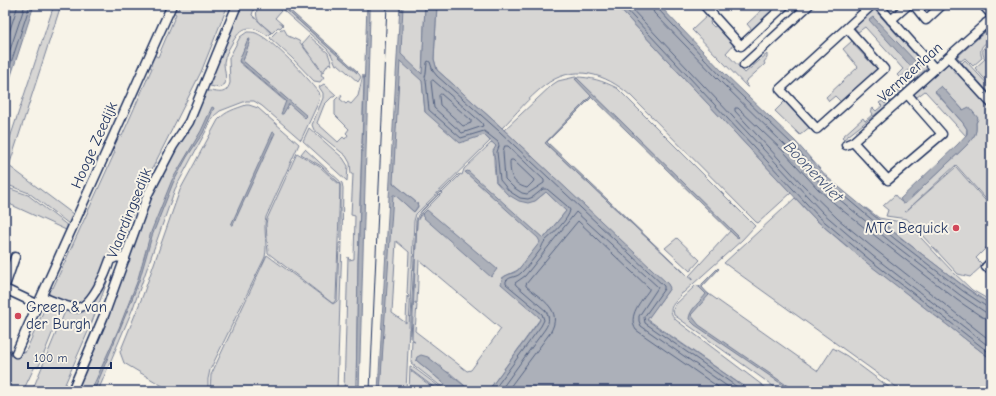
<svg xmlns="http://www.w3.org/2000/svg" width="996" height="396" viewBox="0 0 996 396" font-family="'Comic Neue',sans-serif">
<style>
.green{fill:#d7d6d4;stroke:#798299;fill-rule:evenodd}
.water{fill:#acb0b9;stroke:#727c95}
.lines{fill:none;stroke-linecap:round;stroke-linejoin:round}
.shore{stroke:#556382;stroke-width:1}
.minor-casing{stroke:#1b2f5e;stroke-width:11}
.minor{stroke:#f7f3e8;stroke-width:8}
.tram{stroke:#1b2f5e;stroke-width:1}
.poi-dot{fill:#d1495b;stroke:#f7f3e8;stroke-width:1.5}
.labels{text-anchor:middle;stroke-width:4;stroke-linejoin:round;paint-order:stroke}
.street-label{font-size:15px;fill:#1b2f5e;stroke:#f7f3e8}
.poi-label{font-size:15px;fill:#1b2f5e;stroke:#f7f3e8;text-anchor:end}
.water-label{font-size:16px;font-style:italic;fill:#465679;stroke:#f7f3e8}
</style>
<rect width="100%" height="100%" fill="#f7f3e8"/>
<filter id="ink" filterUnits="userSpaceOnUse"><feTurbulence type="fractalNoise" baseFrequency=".025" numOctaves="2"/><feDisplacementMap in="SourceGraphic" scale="8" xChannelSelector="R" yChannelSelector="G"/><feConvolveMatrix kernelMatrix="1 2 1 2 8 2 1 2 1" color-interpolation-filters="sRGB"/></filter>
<g filter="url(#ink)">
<!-- green -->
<path class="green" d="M54,5H61L9,166L73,214L69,224L29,193L5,184V153Z
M180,5H228L201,72L145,183L116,255L88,298L80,303L70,304L51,297L48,291L50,287L53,288L115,152L111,150L118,135L122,136L152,68L148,66L154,55L158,57L176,14L173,12L174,8L178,10Z
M240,5H255L252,15L271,33L268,36C250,23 241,26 231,45C228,50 225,56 224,62C224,70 227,77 225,84L219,88L210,86L209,82Z
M258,5H274L281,11L275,18L283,25L280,28L278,27L272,33C261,22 253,22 258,5Z
M277,5H281L359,74L361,77L358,82L338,64L336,65L331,54L327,49Z
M402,5H425L422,79L425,112L484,135L490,141L416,214L414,221L406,391H380L391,191L414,212L418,207L417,203L392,182ZM396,241L409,252L407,294L409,296L408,298L407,296L406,323L392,313Z
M437,5H616L791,193L758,223L756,222L631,96C605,73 573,63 544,86C528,98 516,114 502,128L437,70L434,59Z
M767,5H782L753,31L747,24Z
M874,9L927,68L886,106L844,139L842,137L863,118L865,121L873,114L871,111L873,108L876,111L882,106L879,103L882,101L885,104L893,97L890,93L894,89L897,93L915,76L909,70L900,78L897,75L903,69L865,27L858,32L854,27Z
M708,15L711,19L710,23L714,27L717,25L734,44L726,53L745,73L767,54V58L764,62L765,64L745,82L748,87V88L692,30Z
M281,29H284L288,36L299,41L321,71L322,73L321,75L324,77L320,82L314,81L292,58L270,38L278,30L279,31Z
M986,31H988L991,34V42C981,43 979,50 982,58L973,66L965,58L961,61L957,57Z
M247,32C250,32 253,32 256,33C273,40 307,77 319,92L320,96L319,101L301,140L262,106L254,101H246L220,111L214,116L175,189L133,308L98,391H75L154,191L206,91C216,90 225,98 230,83L229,58L240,37ZM248,39H250L243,61L288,100L286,102L239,62Z
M850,35L856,41L853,44L873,65L876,62L881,69L842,103L835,96L829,101L826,97L858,67L843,49L852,41L848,37Z
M309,36L328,53L332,65L329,63L323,72L302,44Z
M991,44V86L975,68L985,59C981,52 982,45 991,44Z
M965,60L991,88V95L962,63Z
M949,63H951L991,107V113L989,114L991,116V205L956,165L905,212L956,167L991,207V243L976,258L983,265L970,277L958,274L907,219L886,216L888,210L883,206L895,195L900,201L906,203L967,145C974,136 977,135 976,123L978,119L969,108L963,110L941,86L935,92L963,123L967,129L966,136L925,91L917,97L914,94Z
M363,75L364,80L358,263L356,391H344L348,257L349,260L354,259L355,216L351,215L353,174H351L350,163L346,156L314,130L312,125L323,98V93L319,87L324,84L336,95L334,97H332L324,105L317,123L338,142L343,137L345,139L348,135L346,133L349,129L335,115V100L340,95L342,96L340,99L346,104L348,102L351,104L358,96Z
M575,77C591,77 603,81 617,88L755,226L742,240L683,293H682C677,303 664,307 676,320L770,391H750L647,319L668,291L669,286L504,130L552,85L558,81ZM593,94L731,230L689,276L693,279H691L545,143Z
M786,100L811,126L800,135L775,111Z
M246,105H249L258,108L299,144L266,217C263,230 268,244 265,257L210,370L208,379V391H171L124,363L120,352L143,295L180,190L218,120C226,111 235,109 246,105Z
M309,128L343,158L348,166L347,181L303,141Z
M492,142L496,146C492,153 495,173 496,182L535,201L546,192L566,211L518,270L505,276L502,278L539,317L540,319L488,391H471L450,373L416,360L453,391H447L411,363L412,340L415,341L412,339L417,221L411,338H410L416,220L418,215L423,209L459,174L421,212L417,221L422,213L459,176L460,174L462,175L464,169ZM419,260L501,329L471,370L467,371L415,331L417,304L415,303V302L417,303Z
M305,149L342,183L343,188L342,241L340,239V184L321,166L301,154Z
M297,153L320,167L340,185L336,299L334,303H332L268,253L266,224L267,219Z
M5,187L28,195L68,226L66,230L5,202Z
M795,198L816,220L845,245L991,359V391H902L724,263Z
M865,208H866L879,218L907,223L952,271L972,290L991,301V305C947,275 906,242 865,208Z
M677,238L700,260L690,271L665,248Z
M342,242L337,391H210L211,375L267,255L333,304L337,301L339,243Z
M111,269H112L90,327L62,391H32L66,309L76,311Z
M696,285L818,371L833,348L847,356L894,391H780L674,315L673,310L675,305Z
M44,303H46L59,306L61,311L39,366L34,368L23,391H5V353L8,354L9,350L19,354L21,351L25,353L44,310L46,311L47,308L41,305Z
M410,367L414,368L445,391H439L411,370V371L437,391H409Z"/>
<!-- water -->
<path class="water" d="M5,5H34L5,94Z
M281,5H284L358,72L357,73Z
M367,5H370V15L359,391H356L358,263Z
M400,5H403L401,54L422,74L425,5H437L434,59L437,70L502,128L668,284L670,288L647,320L750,391H488L540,320L539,317L501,284C502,273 511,276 518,270L540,242L538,238L465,172L468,171L543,238L545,237L566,211L546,192L535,201L528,203L519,201L507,194L496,182L495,160L493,151L496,146L484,135L460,143L425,112L422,81L400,61L393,183L417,203L418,206L414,212L395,195H393L380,391H378Z
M616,5H659L723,72L795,141L828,178L897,235L966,288L991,305V359L867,263L816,220Z
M873,17L920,66L915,71L869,20Z
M248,39L250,40L243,61L307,116L305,118L289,104L283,114H281L286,101L239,61Z
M577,78L739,237L738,238L735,236L592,97L547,142L692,280L545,143L591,96L575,79Z
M941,86L963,110L969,107L978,118L976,123C977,135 974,136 967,145L906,203L903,204L900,199L958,144L967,134V129L963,123L935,91Z
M212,107L214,108L203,133L187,157L173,183L152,236L140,278L131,302L94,391H91L119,328L137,282L151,232L172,180L201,131Z
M273,132L275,133L233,225H231Z
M427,210L497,269L491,277L423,217L422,215Z
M718,268L719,269L702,287L709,295L691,315L699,325L795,391H792L695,325L689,319C689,310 701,301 706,294L699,287Z
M421,355L428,357L471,391H453L416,360L417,357Z"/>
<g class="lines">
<!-- shore -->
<path class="shore" d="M622,5L819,217L870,260L991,354
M628,5L823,213L873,256L991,348
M651,5L654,13L717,78L788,148L822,185L892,243L960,295L985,312L991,313
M657,5L658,9L720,75L792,144L826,181L895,239L963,291L987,307L991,308
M5,45L18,5
M5,65L25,5
M433,80L482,123L483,126L462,133L434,108L431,82Z
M5,81L30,5
M441,94L471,120V123L463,126L440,105L439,96Z
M505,146H508L544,180V183L527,194L522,193L513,187L505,179L503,152Z
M511,160H513L534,180L533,182L527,188C512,184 510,175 510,162Z
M991,319L982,317L957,300L842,210L818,189L784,152L738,108H735V111L801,183L838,219L877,251L991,341
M493,391L541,326L544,320L542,314L506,284V281C510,276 516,278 521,273C528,266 535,257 541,249C542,246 543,243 545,241C552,235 569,219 570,210L567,206L547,189H543L533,197L528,199L520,198L509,191L500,180L497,152L499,146L498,142L484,131L461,138L429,110L426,80L425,77L426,73L427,63L428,61L430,62L433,71L437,76L499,131L664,286V289L644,317L645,323L743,391
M500,391L545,329C549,323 550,318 546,311L516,285L515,283L525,276L576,212L658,287L657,289L639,316V321L641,326L734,391
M507,391L550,333C564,310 542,300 526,286V284L578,221L649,288V290C641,301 627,316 636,330L724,391"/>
<!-- minor casing -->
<g class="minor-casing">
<path id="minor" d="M704,5L741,46L785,5
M878,5L935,69
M914,5L926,20L942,5
M983,5L991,14
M891,20L908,5
M986,23L991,30
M847,28L884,69L817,129L780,89L872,5
M949,57L991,103
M744,65L809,5
M853,142L888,180L942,134L907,94
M846,145L853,142L991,19
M986,267L991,262
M5,286L15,257
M5,289L39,305
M42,297C51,300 69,309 78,308C92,305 106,273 110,260L117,257L125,259
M16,353L172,5
M72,391L105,313L148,194L173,146L189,122L237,5"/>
</g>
<!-- minor -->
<use href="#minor" class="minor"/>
<!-- tram -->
<path class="tram" d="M370,391L387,5"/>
</g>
</g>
<!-- markers -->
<g class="poi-dot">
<circle cx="956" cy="228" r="4"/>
<circle cx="18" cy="316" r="4"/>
</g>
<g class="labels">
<!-- street labels -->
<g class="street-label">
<text transform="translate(910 72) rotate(-42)" y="5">Vermeerlaan</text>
<text transform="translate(94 145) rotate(-66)" y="5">Hooge Zeedijk</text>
<text transform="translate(129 213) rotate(-68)" y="5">Vlaardingsedijk</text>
</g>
<!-- poi labels -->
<g class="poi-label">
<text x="948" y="233">MTC Bequick</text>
<text x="26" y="312" text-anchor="start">Greep &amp; van<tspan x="26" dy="17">der Burgh</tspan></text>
</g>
<!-- water labels -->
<g class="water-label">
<text transform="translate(814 171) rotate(46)" y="6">Boonervliet</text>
</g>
</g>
<!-- margin -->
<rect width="996" height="396" fill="none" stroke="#f7f3e8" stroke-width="20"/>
<rect x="10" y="10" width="976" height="376" fill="none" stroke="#1b2f5e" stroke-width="1.5" filter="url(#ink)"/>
<!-- scale -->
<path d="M28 362v6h83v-6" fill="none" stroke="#1b2f5e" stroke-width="2"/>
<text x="34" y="362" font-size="12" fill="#1b2f5e" stroke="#f7f3e8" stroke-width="3" paint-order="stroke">100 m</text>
</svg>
